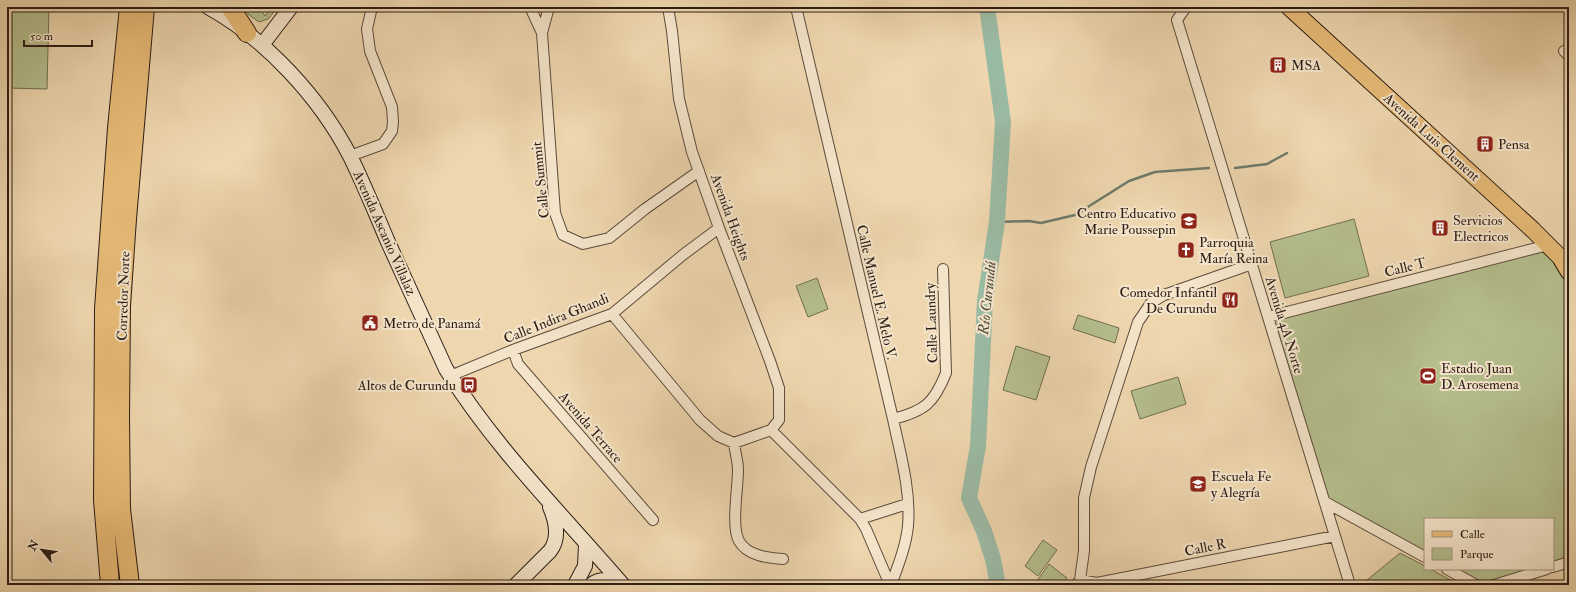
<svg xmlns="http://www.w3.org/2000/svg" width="1576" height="592" viewBox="0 0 1576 592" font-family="'IM FELL Double Pica',serif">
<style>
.green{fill:#b5be8d;stroke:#706e52}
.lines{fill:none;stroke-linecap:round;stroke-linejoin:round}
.stream{stroke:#6e7b6b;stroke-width:2.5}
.river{stroke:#9bbaa4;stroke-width:16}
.street-casing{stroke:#5c4b3c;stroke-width:12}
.secondary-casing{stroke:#2b1d16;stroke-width:16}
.primary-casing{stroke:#2b1d16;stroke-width:18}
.highway-casing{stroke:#2b1d16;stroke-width:20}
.street{stroke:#f4e4ca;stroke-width:10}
.secondary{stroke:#f4e4ca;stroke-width:14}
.primary{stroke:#e7bb77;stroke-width:16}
.highway{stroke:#e7bb77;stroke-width:18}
.labels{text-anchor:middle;stroke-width:4;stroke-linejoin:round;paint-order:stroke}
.poi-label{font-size:14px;fill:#2b1d16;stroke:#f4e4ca;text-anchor:start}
.street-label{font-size:14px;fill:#2b1d16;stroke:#f4e4ca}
.water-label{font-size:15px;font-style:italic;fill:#4d4c41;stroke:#f4e4ca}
</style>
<rect width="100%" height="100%" fill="#eed6ae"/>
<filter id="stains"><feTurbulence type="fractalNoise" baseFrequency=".005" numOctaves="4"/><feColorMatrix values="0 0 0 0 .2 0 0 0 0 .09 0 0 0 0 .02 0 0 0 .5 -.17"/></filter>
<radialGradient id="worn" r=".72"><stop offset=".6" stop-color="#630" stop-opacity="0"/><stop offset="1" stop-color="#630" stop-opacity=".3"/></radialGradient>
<!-- green -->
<path class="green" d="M7,7H49L47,89L7,88Z
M243,7H259L265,16L272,7H278L268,19L259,22L248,14Z
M1354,219L1369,276L1285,298L1270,242Z
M1548,245L1569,272V562L1553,567V519H1425V557L1325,502L1268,317Z
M817,278L828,309L808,317L796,286Z
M1078,315L1119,328L1115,343L1073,329Z
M1016,346L1050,357L1036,400L1003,390Z
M1178,377L1186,404L1140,419L1131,391Z
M1043,540L1057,550L1038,576L1025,566Z
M1400,553L1425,566V569H1430L1458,584L1361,585Z
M1049,564L1067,578L1061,585H1034Z
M1447,569H1547L1494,585H1476Z"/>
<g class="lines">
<!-- stream -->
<path class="stream" d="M1235,168L1267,164L1287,153
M997,222L1029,221L1041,223L1075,215L1129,181L1155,172L1209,168"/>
<!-- river -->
<path class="river" d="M987,7L1003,122L997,222L985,301L978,446L969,498L984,531L993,559L998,585"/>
<!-- street casing -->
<g class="street-casing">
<path id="street" d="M530,7L542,33
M549,7L542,33L555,213L563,235L583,244L609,238L645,209L699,171
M668,7L672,31L679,99L692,152L719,228L770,361L779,388V420L771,430
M796,7L893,419C900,453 911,490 908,526C906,546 898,566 891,585
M1186,7L1177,20L1350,585
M1564,51L1569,56
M350,156L383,144L392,131L393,122L392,107L370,51L367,29L372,7
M612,314L700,420L718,436L734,443L771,430
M1268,317L1548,245
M513,350L518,364L653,520
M450,376L513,350L612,314L684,254L719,228
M893,419C925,411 934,403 946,373L943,269
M771,430L860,519L866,529L890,585
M734,443C735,452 738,461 738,470C738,488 731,527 739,541C747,556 769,558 783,559
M1325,502L1425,557
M860,519L907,504
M1553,567L1569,562
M1447,569L1476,585
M1080,580L1097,583L1335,536
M1076,585L1080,580L1084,551V498L1091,467L1138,322L1151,303L1164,295L1252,264
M1494,585L1547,569"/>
</g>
<!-- secondary casing -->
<g class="secondary-casing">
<path id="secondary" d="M208,7C266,39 320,98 350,156C364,184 376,214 388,242C407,284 427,327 446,369C495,448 562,514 623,585
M262,45L291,7
M516,585L550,551C560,538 556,521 550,507
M575,585L585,566L586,544
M591,585C602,577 608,580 619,585"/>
</g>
<!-- primary casing -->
<g class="primary-casing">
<path id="primary" d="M1289,7L1533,230L1560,257L1569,272"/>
</g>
<!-- highway casing -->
<g class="highway-casing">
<path id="highway" d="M230,7L247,33
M110,585L103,500L104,309L117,128L129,7
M130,585L121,509L120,417L121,306L127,219L145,7"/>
</g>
<!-- street -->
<use href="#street" class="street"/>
<!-- secondary -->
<use href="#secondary" class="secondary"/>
<!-- primary -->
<use href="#primary" class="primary"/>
<!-- highway -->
<use href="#highway" class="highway"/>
</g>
<!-- icons -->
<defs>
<g id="building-square" transform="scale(0.9)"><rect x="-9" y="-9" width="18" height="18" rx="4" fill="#8f2418" stroke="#f4e4ca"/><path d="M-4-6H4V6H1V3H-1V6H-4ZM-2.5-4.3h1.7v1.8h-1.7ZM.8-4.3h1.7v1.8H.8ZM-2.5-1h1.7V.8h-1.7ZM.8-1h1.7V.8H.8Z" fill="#fff"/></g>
<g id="school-square" transform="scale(0.9)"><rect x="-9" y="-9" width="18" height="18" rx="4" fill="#8f2418" stroke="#f4e4ca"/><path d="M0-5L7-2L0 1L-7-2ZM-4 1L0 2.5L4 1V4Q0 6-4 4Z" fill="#fff"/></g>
<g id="church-square" transform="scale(0.9)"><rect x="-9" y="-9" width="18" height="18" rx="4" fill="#8f2418" stroke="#f4e4ca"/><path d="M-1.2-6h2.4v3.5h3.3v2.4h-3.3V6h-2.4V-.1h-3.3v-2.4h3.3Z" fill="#fff"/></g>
<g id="restaurant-square" transform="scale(0.9)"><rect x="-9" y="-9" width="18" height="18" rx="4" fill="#8f2418" stroke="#f4e4ca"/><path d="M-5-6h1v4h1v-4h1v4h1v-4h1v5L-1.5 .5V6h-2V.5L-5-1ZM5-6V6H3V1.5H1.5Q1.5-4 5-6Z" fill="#fff"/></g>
<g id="civic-square" transform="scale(0.9)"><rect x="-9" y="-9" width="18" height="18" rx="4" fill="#8f2418" stroke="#f4e4ca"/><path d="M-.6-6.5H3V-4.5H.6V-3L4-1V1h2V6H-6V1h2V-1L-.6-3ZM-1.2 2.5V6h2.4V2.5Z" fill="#fff"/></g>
<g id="stadium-square" transform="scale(0.9)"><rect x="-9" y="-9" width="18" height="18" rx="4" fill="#8f2418" stroke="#f4e4ca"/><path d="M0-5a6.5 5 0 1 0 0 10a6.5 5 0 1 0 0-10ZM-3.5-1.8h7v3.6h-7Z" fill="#fff"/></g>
<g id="bus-square" transform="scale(0.9)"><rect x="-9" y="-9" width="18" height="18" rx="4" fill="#8f2418" stroke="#f4e4ca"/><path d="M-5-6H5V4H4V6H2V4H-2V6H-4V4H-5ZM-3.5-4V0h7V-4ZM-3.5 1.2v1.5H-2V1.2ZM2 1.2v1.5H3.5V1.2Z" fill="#fff"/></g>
</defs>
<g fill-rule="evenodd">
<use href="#building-square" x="1278" y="65"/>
<use href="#building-square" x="1485" y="144"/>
<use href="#school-square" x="1189" y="221"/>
<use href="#building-square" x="1440" y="228"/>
<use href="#church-square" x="1186" y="250"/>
<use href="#restaurant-square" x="1230" y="300"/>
<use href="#civic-square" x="370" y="323"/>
<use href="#stadium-square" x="1428" y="376"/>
<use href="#bus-square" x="469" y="385"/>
<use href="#school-square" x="1198" y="484"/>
</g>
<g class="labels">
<!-- poi labels -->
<g class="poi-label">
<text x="1291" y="70">MSA</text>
<text x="1498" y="149">Pensa</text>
<text x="1176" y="218" text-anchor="end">Centro Educativo<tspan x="1176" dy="16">Marie Poussepin</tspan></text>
<text x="1453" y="225">Servicios<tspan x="1453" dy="16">Electricos</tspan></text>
<text x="1199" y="247">Parroquia<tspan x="1199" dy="16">María Reina</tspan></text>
<text x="1217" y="297" text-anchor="end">Comedor Infantil<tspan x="1217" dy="16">De Curundu</tspan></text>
<text x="383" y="328">Metro de Panamá</text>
<text x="1441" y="373">Estadio Juan<tspan x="1441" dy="16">D. Arosemena</tspan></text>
<text x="456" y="390" text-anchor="end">Altos de Curundu</text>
<text x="1211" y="481">Escuela Fe<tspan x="1211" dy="16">y Alegría</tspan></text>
</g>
<!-- street labels -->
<g class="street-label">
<text transform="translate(1432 137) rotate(42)" y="5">Avenida Luis Clement</text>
<text transform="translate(540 180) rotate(-96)" y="5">Calle Summit</text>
<text transform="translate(731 217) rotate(70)" y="5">Avenida Heights</text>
<text transform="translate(385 233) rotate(66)" y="5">Avenida Ascanio Villalaz</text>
<text transform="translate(1405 267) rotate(-14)" y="5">Calle T</text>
<text transform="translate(877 292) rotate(77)" y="5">Calle Manuel E. Melo V.</text>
<text transform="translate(123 296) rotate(-88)" y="5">Corredor Norte</text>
<text transform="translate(556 318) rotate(-22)" y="5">Calle Indira Ghandi</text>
<text transform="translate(931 323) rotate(-92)" y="5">Calle Laundry</text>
<text transform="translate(1285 325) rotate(73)" y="5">Avenida 4A Norte</text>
<text transform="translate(591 427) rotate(49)" y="5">Avenida Terrace</text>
<text transform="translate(1205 547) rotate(-11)" y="5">Calle R</text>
</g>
<!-- water labels -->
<g class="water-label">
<text transform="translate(987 298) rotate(-84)" y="5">Río Curundú</text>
</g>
</g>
<!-- margin -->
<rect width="1576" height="592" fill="none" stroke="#eed6ae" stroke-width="24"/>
<rect x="8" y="8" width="1560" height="576" fill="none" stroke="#2b1d16" stroke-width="2"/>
<rect x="12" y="12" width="1552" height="568" fill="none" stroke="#2b1d16"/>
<!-- legend -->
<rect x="1424" y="518" width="130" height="52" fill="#f4e4ca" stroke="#a49482"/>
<rect x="1432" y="531" width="20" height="6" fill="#e7bb77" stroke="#a49482"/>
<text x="1460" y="538" font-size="12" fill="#2b1d16">Calle</text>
<rect x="1432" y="548" width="20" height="12" fill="#b5be8d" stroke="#a49482"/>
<text x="1460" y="558" font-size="12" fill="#2b1d16">Parque</text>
<!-- north arrow -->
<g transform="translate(42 550) rotate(299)" stroke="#f4e4ca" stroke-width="3" paint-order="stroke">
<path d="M0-3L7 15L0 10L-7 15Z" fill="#2b1d16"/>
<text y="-6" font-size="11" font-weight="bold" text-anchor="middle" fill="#2b1d16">N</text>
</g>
<!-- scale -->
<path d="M24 40v6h68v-6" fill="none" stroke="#2b1d16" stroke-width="2"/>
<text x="30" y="40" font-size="12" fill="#2b1d16" stroke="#f4e4ca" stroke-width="3" paint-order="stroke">50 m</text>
<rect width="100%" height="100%" filter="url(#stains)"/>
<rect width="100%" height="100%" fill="url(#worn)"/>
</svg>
